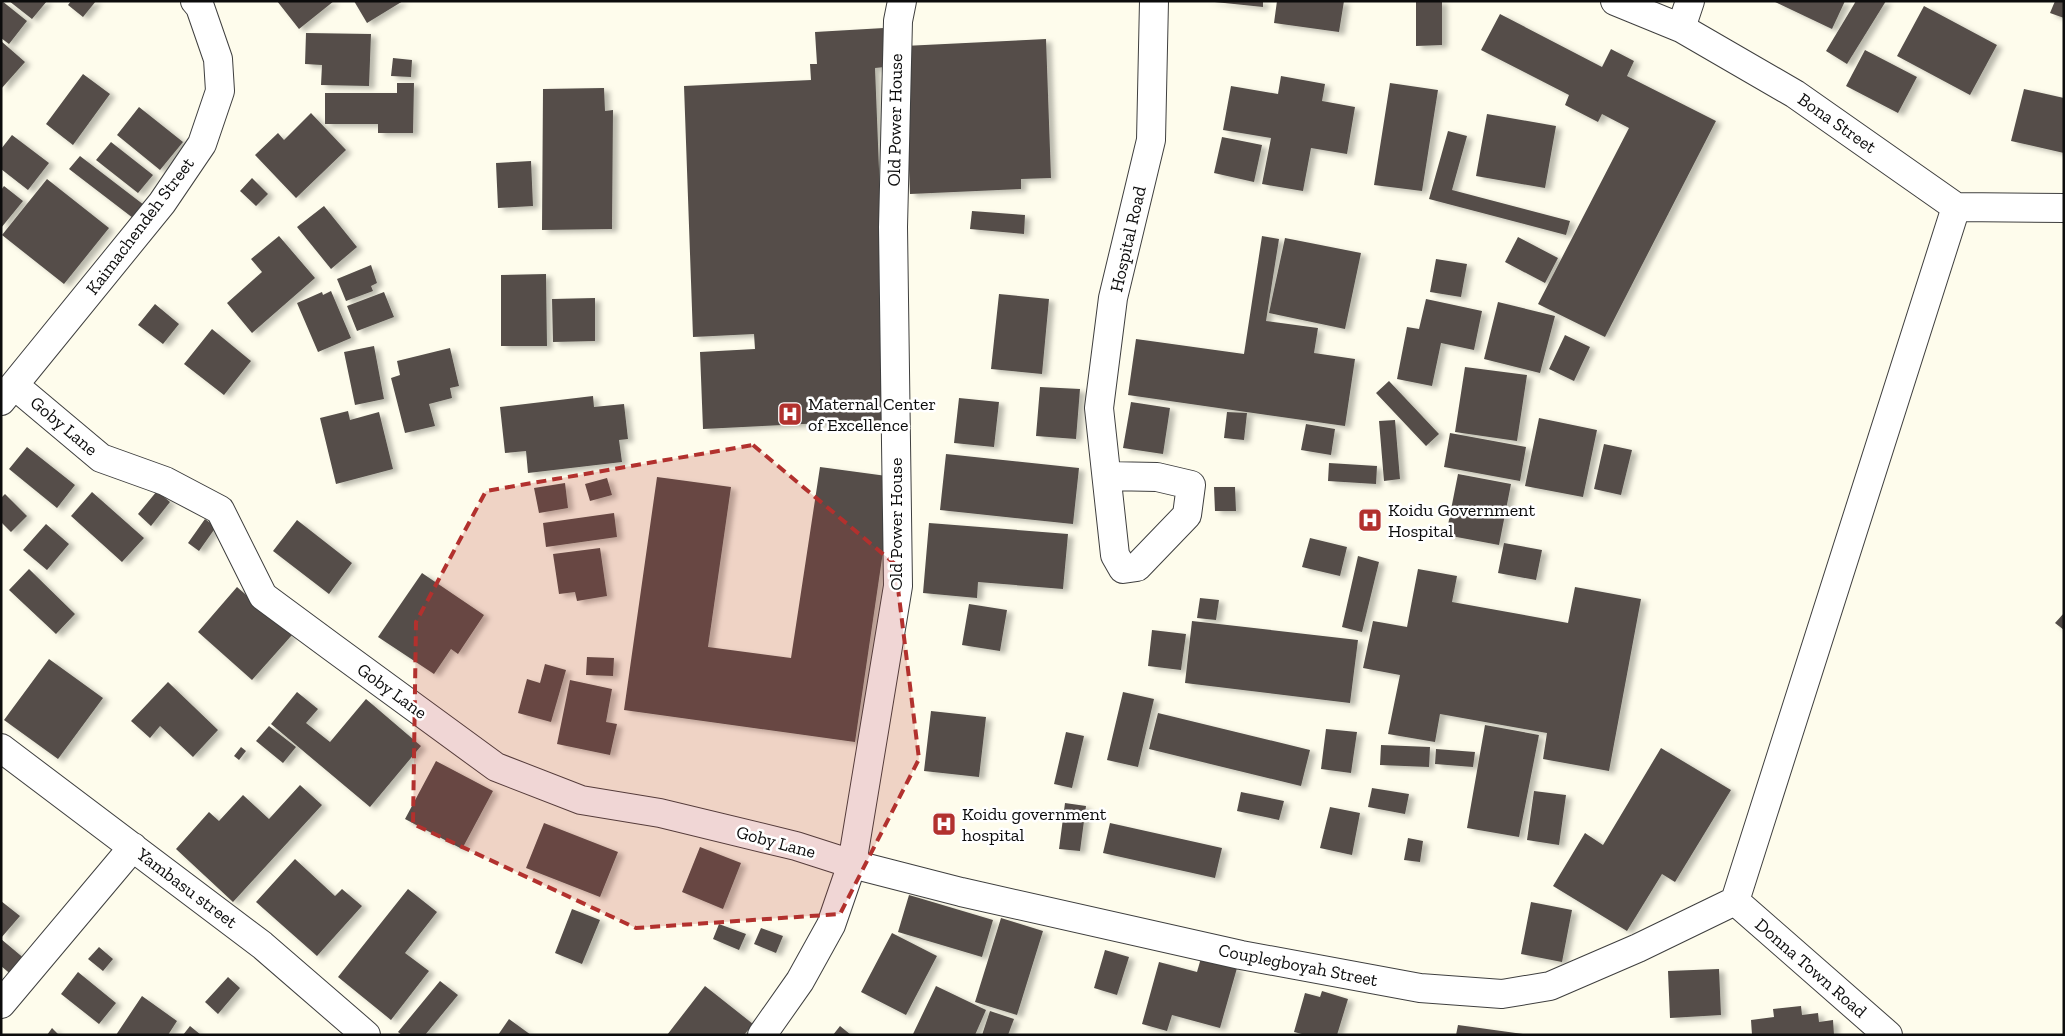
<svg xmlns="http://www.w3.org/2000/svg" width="2065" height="1036" viewBox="0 0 2065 1036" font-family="'Zilla Slab',serif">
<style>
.building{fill:#544e49;filter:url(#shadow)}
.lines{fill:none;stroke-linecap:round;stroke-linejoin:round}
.minor-casing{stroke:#3f3f3f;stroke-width:30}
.minor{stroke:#fff;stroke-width:28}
.marked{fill:#b2312e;fill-opacity:0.2;stroke:#b2312e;stroke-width:4;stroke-dasharray:10 6;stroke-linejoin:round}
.labels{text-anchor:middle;stroke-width:5;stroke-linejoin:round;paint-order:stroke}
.street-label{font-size:18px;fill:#0c0c0c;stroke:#fff}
.poi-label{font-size:18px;fill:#0c0c0c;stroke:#fff;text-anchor:start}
</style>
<defs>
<filter id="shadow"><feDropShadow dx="5.5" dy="3" stdDeviation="2.5" flood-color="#0004"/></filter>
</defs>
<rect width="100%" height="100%" fill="#fefcec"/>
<!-- building -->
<path class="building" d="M2,1L27,21L9,44L1,38Z
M9,1H47L32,19Z
M71,1H96L83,17L68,5Z
M277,1H334L299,29Z
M354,1H403L367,23Z
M1205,1H1263V7Z
M1277,1H1344L1339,32L1274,23Z
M1416,1H1442V45L1416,46Z
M1773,1H1845L1832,29Z
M1856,1H1886L1847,64L1826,51Z
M2055,1H2064V18L2050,13Z
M1924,6L1997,45L1970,95L1897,56Z
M1500,14L1602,67L1611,49L1634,61L1627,76L1716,121L1605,337L1538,304L1629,128L1602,114L1598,122L1565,105L1569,95L1481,50Z
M884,28L885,67L875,68L883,270L879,271L885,420L703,429L700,352L755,349L754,334L693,337L684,86L811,80L810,64H817L815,32Z
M306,33L371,34L369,86L321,85L322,65L305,64Z
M1046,39L1051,178L1021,179V189L910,194L904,46Z
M1,41L25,62L1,89Z
M1865,50L1917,77L1898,113L1846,86Z
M393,58L412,60L411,77L391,76Z
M83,74L110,94L73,145L46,124Z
M1281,76L1325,84L1322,101L1355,107L1347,154L1311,148L1303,191L1262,184L1271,138L1223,130L1231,86L1278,94Z
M397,83H414L413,133H378V124H325V93H397Z
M1390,83L1438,90L1422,191L1374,185Z
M604,88L605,111L613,110L612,229L542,230L543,89Z
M2024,89L2064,98V153L2011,141Z
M139,107L183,142L160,170L117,135Z
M311,113L346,150L296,198L255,155L278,133L284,140Z
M1487,114L1556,126L1545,188L1476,176Z
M1448,131L1467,136L1452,190L1570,221L1566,235L1429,199Z
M12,135L49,163L28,190L1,169V149Z
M1222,137L1262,145L1254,182L1214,173Z
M111,142L153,175L138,193L96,160Z
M80,156L144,205L133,218L69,169Z
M531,161L533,206L498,208L496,163Z
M252,178L268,194L256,206L240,191Z
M47,179L109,228L64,284L2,235Z
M4,186L23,201L1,228V190Z
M324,206L357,247L331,269L297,227Z
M972,211L1025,215L1024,234L970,229Z
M279,236L315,278L252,333L227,303L262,272L251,259Z
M1262,236L1279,239L1266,321L1318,328L1314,353L1355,359L1345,426L1128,395L1136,339L1244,354Z
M1518,237L1558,258L1545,283L1505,262Z
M1285,238L1361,253L1345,329L1269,313Z
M1436,259L1467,264L1461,297L1430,292Z
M371,265L377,283L371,286L373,291L346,301L337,279Z
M546,274L547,346H501V275Z
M331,291L351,338L318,352L297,303L322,292L323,295Z
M384,292L394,317L357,331L347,306Z
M999,294L1049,299L1042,374L991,369Z
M595,298V341L553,342L552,299Z
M1426,299L1482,311L1474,350L1441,343L1432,386L1397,379L1407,327L1419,329Z
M1498,302L1555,316L1540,373L1484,359Z
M155,304L179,324L163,344L138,325Z
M212,329L251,361L224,395L184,364Z
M1565,335L1590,347L1574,381L1549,369Z
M374,346L384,399L355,405L344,352Z
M450,348L459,386L450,388L452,398L429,404L435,426L405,433L391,378L400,375L397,361Z
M1465,367L1527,375L1517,441L1455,432Z
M1389,381L1439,434L1426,446L1376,393Z
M1040,387L1080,389L1076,439L1036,436Z
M593,396L594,407L624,404L628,439L619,440L622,462L528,473L526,451L505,453L500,407Z
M959,398L999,402L994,447L954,443Z
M1131,402L1170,408L1163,454L1123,448Z
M348,411L350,420L379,412L393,469L336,484L320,418Z
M1227,412L1247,413L1244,440L1224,438Z
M1539,418L1597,430L1583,497L1525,486Z
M1395,420L1400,479L1384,481L1379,421Z
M1306,424L1335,429L1331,455L1301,450Z
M1450,433L1526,447L1520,481L1444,467Z
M1604,444L1632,450L1621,495L1594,489Z
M27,447L75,485L57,508L9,469Z
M946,454L1079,468L1073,524L940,510Z
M1329,463L1377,466L1376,484L1328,481Z
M820,467L894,477L855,742L624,710L657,477L731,487L708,647L791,658Z
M1458,474L1511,484L1499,545L1446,535Z
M607,478L612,495L590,501L585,484Z
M565,483L568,508L539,513L534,488Z
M1214,487H1235L1236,511H1215Z
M157,491L170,502L151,526L138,514Z
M92,492L144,538L122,562L71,516Z
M5,494L27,516L11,532L1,522V498Z
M614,513L617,537L546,547L543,523Z
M205,519L216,527L199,551L188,543Z
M297,520L352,563L329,594L273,551Z
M929,523L1068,534L1063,589L978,582L977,598L923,593Z
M46,524L69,544L47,570L23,550Z
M1310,538L1347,547L1340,576L1302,567Z
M1504,543L1542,550L1536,580L1498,573Z
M600,548L607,596L577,601L575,592L559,594L553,554Z
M1358,556L1379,562L1362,632L1342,627Z
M29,569L75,614L56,634L9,590Z
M1418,569L1457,576L1452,602L1568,623L1575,587L1641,599L1609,771L1543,759L1547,733L1440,714L1435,742L1388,734L1400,675L1363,668L1373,621L1407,627Z
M422,573L484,615L458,654L451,649L434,674L378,637Z
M237,587L292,635L252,680L198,632Z
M1200,598L1219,600L1216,620L1197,618Z
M969,604L1007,610L1000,651L962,645Z
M2064,613V630L2055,623Z
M1192,621L1358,640L1350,703L1185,683Z
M1152,630L1186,634L1181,670L1148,666Z
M587,657L614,658L613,676L586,675Z
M49,659L103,698L58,759L4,720Z
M545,664L566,670L551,722L518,713L527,679L540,683Z
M570,680L612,689L606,722L617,724L610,755L557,744Z
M168,682L218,730L193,757L160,726L150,738L131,721Z
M297,692L318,709L306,723L330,742L366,699L421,746L370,807L271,724Z
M1123,692L1154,699L1138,767L1107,760Z
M931,711L986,717L979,777L924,771Z
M1158,713L1310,750L1301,786L1149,749Z
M1485,725L1539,735L1519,837L1467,828Z
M269,726L296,747L283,763L256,741Z
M1326,729L1357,732L1351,773L1321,769Z
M1066,732L1084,736L1072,788L1054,784Z
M1381,745L1430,747L1429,767L1380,765Z
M241,747L246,751L239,760L234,756Z
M1661,748L1731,790L1675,882L1662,874L1627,931L1553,886L1585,833L1603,845Z
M1436,749L1475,752L1473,767L1435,764Z
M436,761L493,791L462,849L405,819Z
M300,785L322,805L233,902L176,849L209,812L219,821L243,795L269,819Z
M1372,788L1409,794L1405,814L1368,807Z
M1534,791L1566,795L1559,845L1527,840Z
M1241,792L1284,801L1279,820L1237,811Z
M1065,803L1086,806L1080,851L1059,849Z
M1330,807L1360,813L1352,855L1320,848Z
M544,823L618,852L600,897L526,868Z
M1110,823L1222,848L1215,878L1103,853Z
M1408,838L1423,841L1420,862L1404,860Z
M700,847L741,863L723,909L682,892Z
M295,859L335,896L342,889L362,906L317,956L256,902Z
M408,889L437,912L405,953L429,971L391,1020L338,977Z
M909,895L993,920L982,957L898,932Z
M1,901L20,916L1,938Z
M1531,902L1572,910L1562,962L1521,954Z
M572,909L600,920L582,964L555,953Z
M1001,918L1043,931L1017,1015L975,1002Z
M719,924L746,934L739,950L713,939Z
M761,928L783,936L776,953L754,944Z
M892,933L937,956L906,1015L861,992Z
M1,939L26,960L13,976L1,966Z
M99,947L113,959L103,971L88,959Z
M1105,950L1129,957L1117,995L1094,988Z
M1201,958L1237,968L1220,1028L1172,1015L1167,1031L1142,1024L1159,962L1197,972Z
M1719,969L1721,1015L1670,1018L1668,971Z
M78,972L116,1003L99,1024L61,994Z
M228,977L240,988L218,1014L205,1002Z
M440,981L458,995L425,1035H402L398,1032Z
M705,986L753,1024L744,1035H667Z
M936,986L986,1010L975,1035L913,1034Z
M1322,991L1348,999L1337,1035H1306L1294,1032L1305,993L1320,997Z
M142,996L177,1021L168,1035H116Z
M1801,1006L1802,1015L1818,1013L1819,1022L1833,1020L1834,1035H1752L1751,1020L1774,1017L1773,1009Z
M990,1011L1014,1019L1008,1035H982Z
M509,1019L531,1035H498Z
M1458,1025L1523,1034V1035H1456Z
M190,1026L201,1035H183Z
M840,1026L851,1035H833Z
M52,1028L59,1035H47Z"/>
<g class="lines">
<!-- minor casing -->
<g class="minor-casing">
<path id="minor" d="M1615,1L1681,28L1795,94L1956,207L2064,208
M1681,28L1690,1
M14,385L101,458L165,481L220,510L263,596L332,647L496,767L581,800L660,813L796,846L852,864L961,892L1241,955L1420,988L1502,994L1550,986L1638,948L1735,901
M1,401L162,203L202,144L220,91L218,59L200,7L195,1
M1107,476L1157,477L1191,485L1187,515L1137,567L1123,569L1115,555L1099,408L1113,298L1151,140L1154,1
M1,748L262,945L366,1035
M1735,901L1956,207
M1735,901L1888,1035
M1,1004L133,847
M762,1035L800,981L831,925L852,864L898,586L893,227L898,21L902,1"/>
</g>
<!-- minor -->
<use href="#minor" class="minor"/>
</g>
<!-- marked area -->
<path class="marked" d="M753,445L895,564L919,759L840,914L636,928L413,824L416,622L486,491Z"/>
<!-- icons -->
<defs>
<g id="hospital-square" transform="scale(1.25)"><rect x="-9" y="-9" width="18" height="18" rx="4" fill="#b2312e" stroke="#fff"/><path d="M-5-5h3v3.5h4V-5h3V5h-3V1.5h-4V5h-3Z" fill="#fff"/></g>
</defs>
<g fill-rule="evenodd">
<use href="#hospital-square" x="790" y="414"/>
<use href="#hospital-square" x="1370" y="520"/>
<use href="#hospital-square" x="944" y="824"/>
</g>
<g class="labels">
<!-- street labels -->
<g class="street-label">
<text transform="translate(895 120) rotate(-89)" y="6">Old Power House</text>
<text transform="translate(1837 123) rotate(35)" y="6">Bona Street</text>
<text transform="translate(140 226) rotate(-53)" y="6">Kaimachendeh Street</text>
<text transform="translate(1128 239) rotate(-77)" y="6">Hospital Road</text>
<text transform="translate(64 426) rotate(40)" y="6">Goby Lane</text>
<text transform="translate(896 524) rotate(-90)" y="6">Old Power House</text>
<text transform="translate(392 691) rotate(36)" y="6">Goby Lane</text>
<text transform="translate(776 842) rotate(15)" y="6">Goby Lane</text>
<text transform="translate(187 888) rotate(37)" y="6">Yambasu street</text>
<text transform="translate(1298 965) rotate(11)" y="6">Couplegboyah Street</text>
<text transform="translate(1811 968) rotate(41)" y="6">Donna Town Road</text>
</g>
<!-- poi labels -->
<g class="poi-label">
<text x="808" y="410">Maternal Center<tspan x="808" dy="21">of Excellence</tspan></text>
<text x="1388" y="516">Koidu Government<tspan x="1388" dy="21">Hospital</tspan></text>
<text x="962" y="820">Koidu government<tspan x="962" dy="21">hospital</tspan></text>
</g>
</g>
<!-- border -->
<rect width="2065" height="1036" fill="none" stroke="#0c0c0c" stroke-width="5"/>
</svg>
